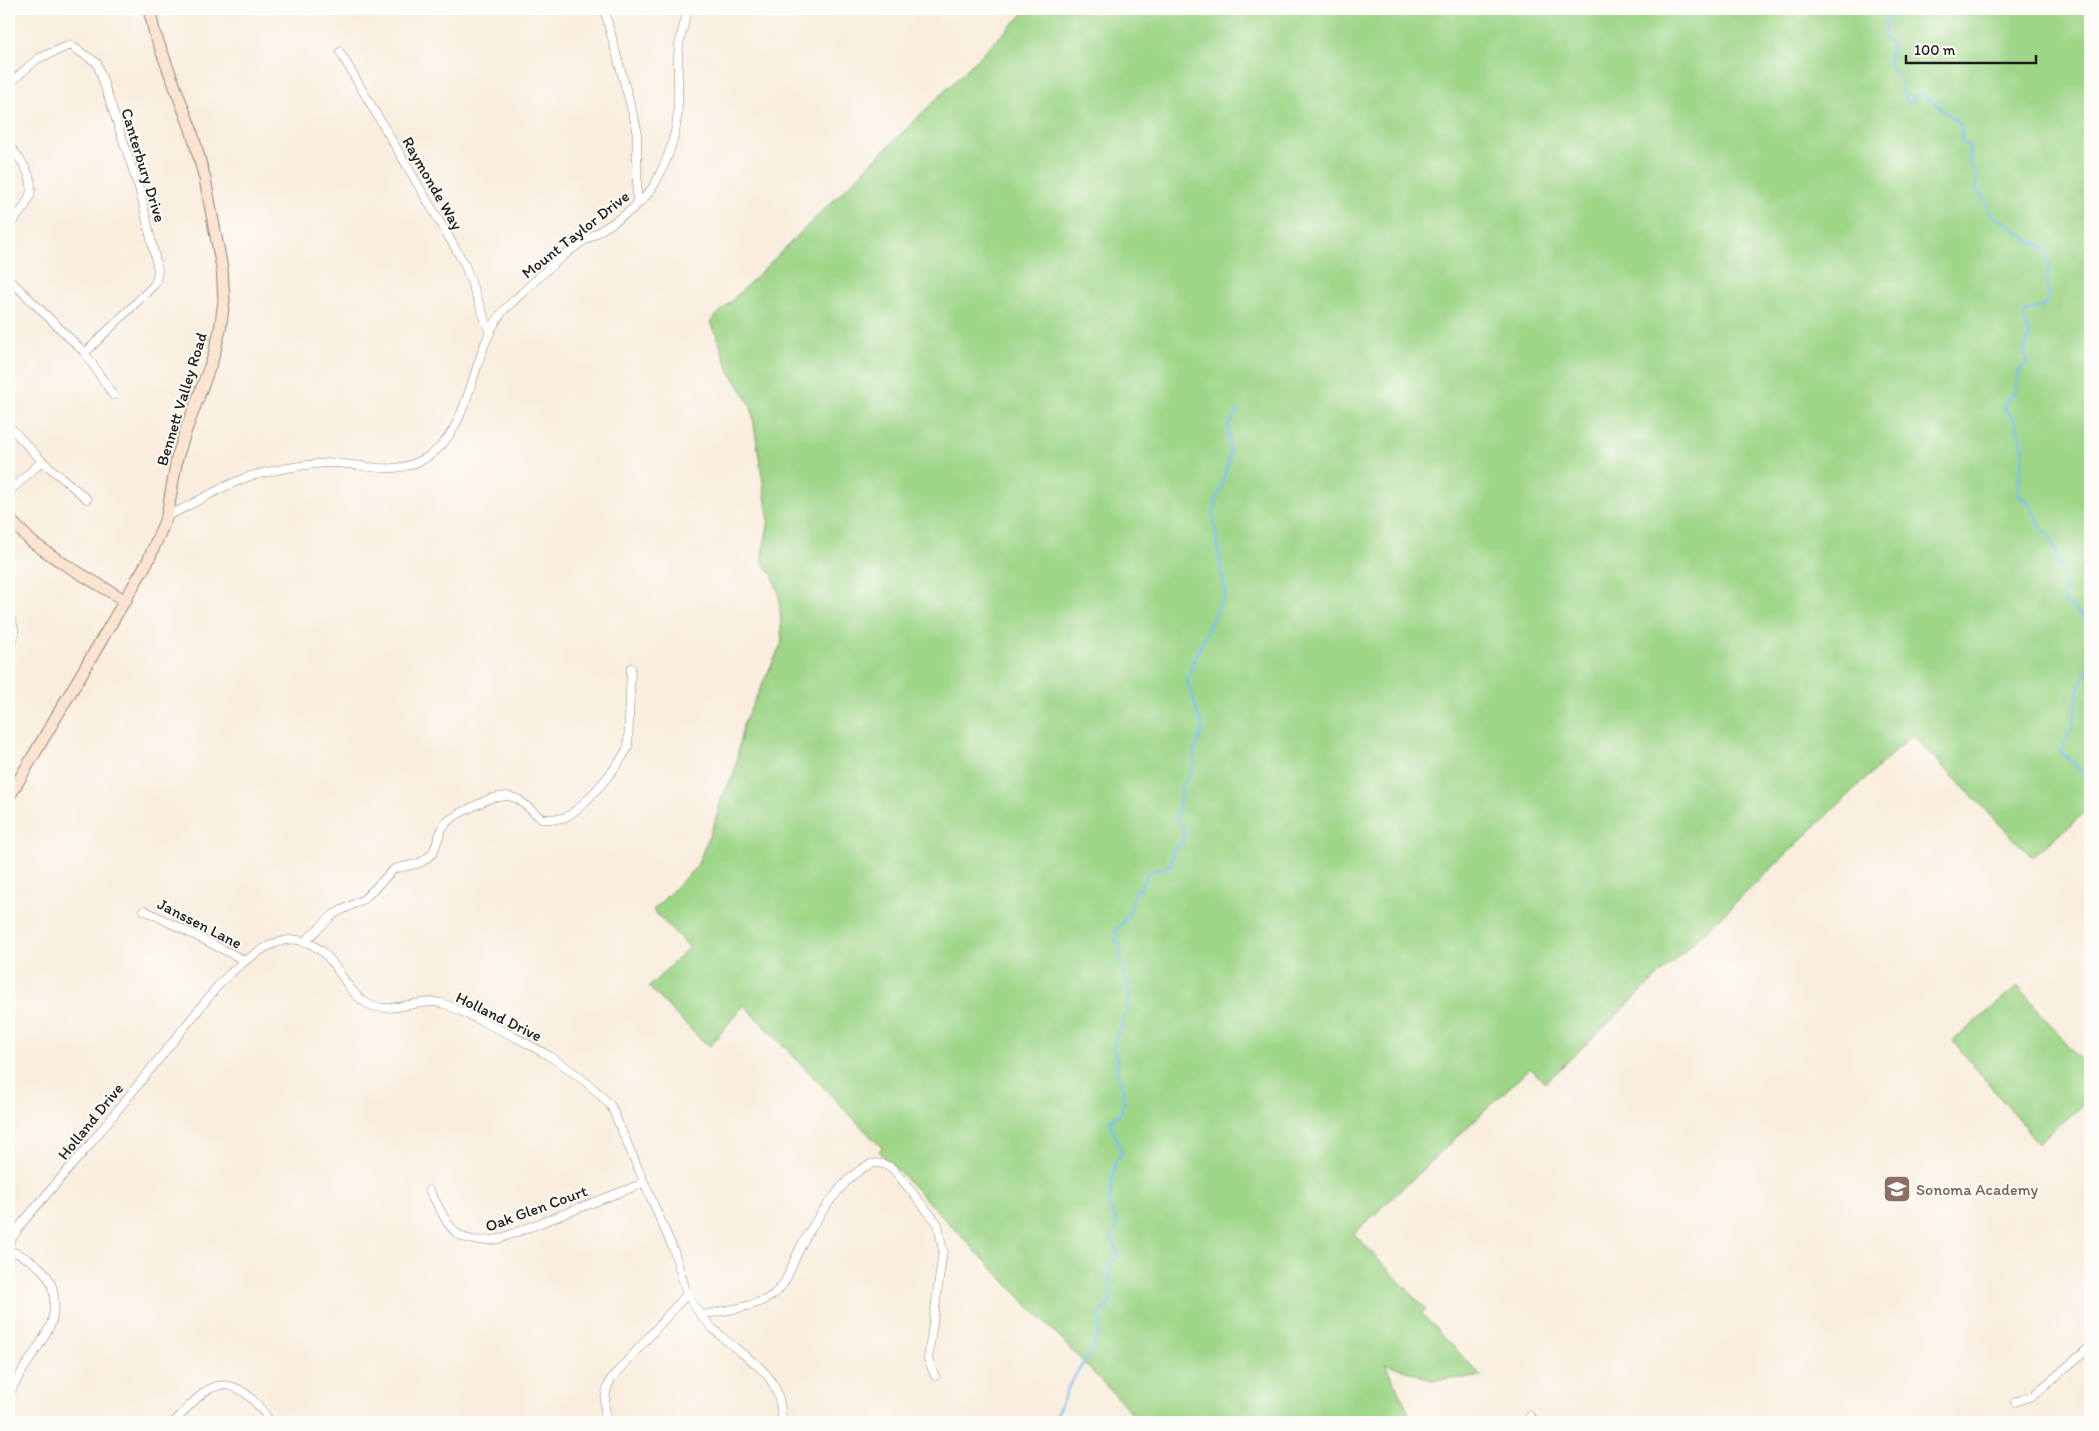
<svg xmlns="http://www.w3.org/2000/svg" width="2099" height="1431" viewBox="0 0 2099 1431" font-family="Itim,sans-serif">
<style>
.green{fill:#9ed688;stroke:#5d7952}
.lines{fill:none;stroke-linecap:round;stroke-linejoin:round}
.stream{stroke:#7abff1;stroke-width:2.5}
.street-casing{stroke:#8a847c;stroke-width:9}
.secondary-casing{stroke:#8a847c;stroke-width:13}
.street{stroke:#fff;stroke-width:8}
.secondary{stroke:#fde4d1;stroke-width:11}
.labels{text-anchor:middle;stroke-width:4;stroke-linejoin:round;paint-order:stroke}
.street-label{font-size:16px;fill:#1c1c1c;stroke:#fdfcf7}
.education-label{font-size:16px;fill:#785e54;stroke:#fdfcf7;text-anchor:start}
</style>
<rect width="100%" height="100%" fill="#fdfcf7"/>
<filter id="ink" filterUnits="userSpaceOnUse"><feTurbulence type="fractalNoise" baseFrequency=".02" numOctaves="2"/><feDisplacementMap in="SourceGraphic" scale="10" xChannelSelector="R" yChannelSelector="G"/><feConvolveMatrix kernelMatrix="1 2 1 2 8 2 1 2 1" color-interpolation-filters="sRGB"/></filter>
<filter id="wash" filterUnits="userSpaceOnUse"><feTurbulence type="fractalNoise" baseFrequency=".0096" numOctaves="4" result="noise"/><feDisplacementMap in="SourceGraphic" scale="20" xChannelSelector="R" yChannelSelector="G"/><feGaussianBlur stdDeviation="1.12" result="paint"/><feColorMatrix in="noise" values="0 0 0 0 0 0 0 0 0 0 0 0 0 0 0 0 0 1.4 0 .05"/><feComposite in="paint" operator="in"/></filter>
<g filter="url(#wash)">
<rect width="100%" height="100%" fill="#f9eddd"/>
<!-- green -->
<path class="green" d="M1028,9H2090V808L2032,857L1912,735L1545,1083L1530,1068L1354,1234L1426,1309L1421,1313L1482,1377L1432,1380L1385,1363L1410,1415L1392,1422H1141L879,1151L882,1148L744,1005L710,1046L698,1037L649,987L689,947L653,910L697,866L715,822L721,799L734,774L743,725L782,643L779,593L772,574L764,565L762,555L769,521L751,405L729,370L711,321Z
M2018,986L2090,1072V1099L2038,1143L1953,1041Z"/>
<g class="lines">
<!-- stream -->
<path class="stream" d="M1894,9V13L1885,23L1884,37L1893,46L1888,63L1900,78L1905,100L1910,103L1919,94L1934,102L1962,126L1961,140L1969,147L1970,162L1977,175L1976,190L1986,200L1992,214L2015,229L2028,240L2042,245C2044,250 2049,258 2049,264C2049,277 2044,281 2049,296L2044,306L2026,311L2024,320L2030,334L2024,349L2027,364L2020,371L2014,394L2007,399L2004,407L2016,423L2024,449L2017,493L2031,506L2041,528L2052,538L2065,585L2064,602L2082,615L2090,627
M2090,661L2077,696L2073,726L2060,750L2090,779
M1053,1422L1070,1384L1094,1346L1100,1329V1315L1112,1301L1108,1266L1119,1256L1112,1237L1117,1224L1109,1206L1115,1162L1122,1153L1112,1129L1110,1120L1121,1112L1124,1102L1123,1089L1117,1072V1059L1113,1046L1127,1011L1129,992L1119,954L1121,945L1116,940L1115,931C1127,920 1134,907 1134,890L1141,889L1147,873L1171,865L1173,849L1182,843L1185,832L1176,816L1180,801L1181,787L1190,776L1195,758L1194,750L1203,729L1187,680L1193,662L1225,594L1213,513L1230,457L1228,426L1238,411"/>
</g>
</g>
<g filter="url(#ink)">
<g class="lines">
<!-- street casing -->
<g class="street-casing">
<path id="street" d="M604,9L637,129V204
M340,52L464,263L490,333
M9,84L37,59L70,45L97,63L140,191L158,270L156,281L153,286L85,353
M9,145C37,179 40,194 9,225
M9,279L85,353L113,395
M9,426L42,461L87,499
M9,492L42,461
M167,516C202,501 233,477 272,471C292,467 313,463 333,463C364,464 392,476 422,460C473,434 469,356 501,314C506,307 515,300 521,294C540,276 559,258 581,243C608,225 643,209 658,178C667,160 675,139 677,119C680,95 676,69 679,45C681,33 686,21 687,9
M9,616C16,629 16,635 9,647
M144,910L244,960
M304,942L334,914L364,899L394,869L420,863L427,858L433,853L442,828L448,821L458,814L491,798L508,796L518,799L542,819C550,819 559,820 566,817C584,807 619,766 628,747L631,668
M429,1190C450,1224 450,1247 499,1239L644,1183
M9,1243L23,1222L91,1143L221,982C239,965 271,936 298,940C336,947 339,986 366,1003C388,1016 417,998 441,1003C453,1006 467,1015 479,1020C527,1042 575,1066 611,1106L674,1251L687,1294L611,1379C604,1394 603,1406 607,1422
M9,1250C32,1259 54,1272 54,1300C54,1309 54,1318 50,1326C38,1351 19,1371 9,1396
M687,1294C695,1309 707,1324 721,1336C753,1365 781,1371 782,1422
M701,1315C722,1311 758,1307 774,1294C787,1284 791,1266 798,1252C812,1225 827,1202 848,1180C862,1167 875,1156 893,1169L938,1224L943,1251L928,1359L935,1376
M2015,1402L2034,1395L2090,1347
M1530,1416L1536,1422
M174,1422C183,1413 192,1402 202,1394C230,1371 255,1398 270,1422"/>
</g>
<!-- secondary casing -->
<g class="secondary-casing">
<path id="secondary" d="M9,519L32,542L61,562L126,601
M9,797L148,561L167,516L177,458L186,430L213,358L220,330L224,300L222,268L205,179L191,129L155,34L149,9"/>
</g>
<!-- street -->
<use href="#street" class="street"/>
<!-- secondary -->
<use href="#secondary" class="secondary"/>
</g>
</g>
<!-- icons -->
<defs>
<g id="school-square" transform="scale(1.4375)"><rect x="-9" y="-9" width="18" height="18" rx="4" fill="#8d6e63" stroke="#fdfcf7"/><path d="M0-5L7-2L0 1L-7-2ZM-4 1L0 2.5L4 1V4Q0 6-4 4Z" fill="#fff"/></g>
</defs>
<g fill-rule="evenodd">
<use href="#school-square" x="1897" y="1189"/>
</g>
<g class="labels">
<!-- street labels -->
<g class="street-label">
<text transform="translate(144 165) rotate(73)" y="6">Canterbury Drive</text>
<text transform="translate(433 183) rotate(60)" y="6">Raymonde Way</text>
<text transform="translate(575 234) rotate(-38)" y="6">Mount Taylor Drive</text>
<text transform="translate(181 399) rotate(-73)" y="6">Bennett Valley Road</text>
<text transform="translate(200 923) rotate(27)" y="6">Janssen Lane</text>
<text transform="translate(499 1016) rotate(26)" y="6">Holland Drive</text>
<text transform="translate(90 1121) rotate(-51)" y="6">Holland Drive</text>
<text transform="translate(536 1208) rotate(-20)" y="6">Oak Glen Court</text>
</g>
<!-- education labels -->
<g class="education-label">
<text x="1916" y="1195">Sonoma Academy</text>
</g>
</g>
<!-- margin -->
<rect width="2099" height="1431" fill="none" stroke="#fdfcf7" stroke-width="30"/>
<!-- scale -->
<path d="M1906 55v8h130v-8" fill="none" stroke="#1c1c1c" stroke-width="2.5"/>
<text x="1914" y="55" font-size="15" fill="#1c1c1c" stroke="#fdfcf7" stroke-width="4" paint-order="stroke">100 m</text>
</svg>
